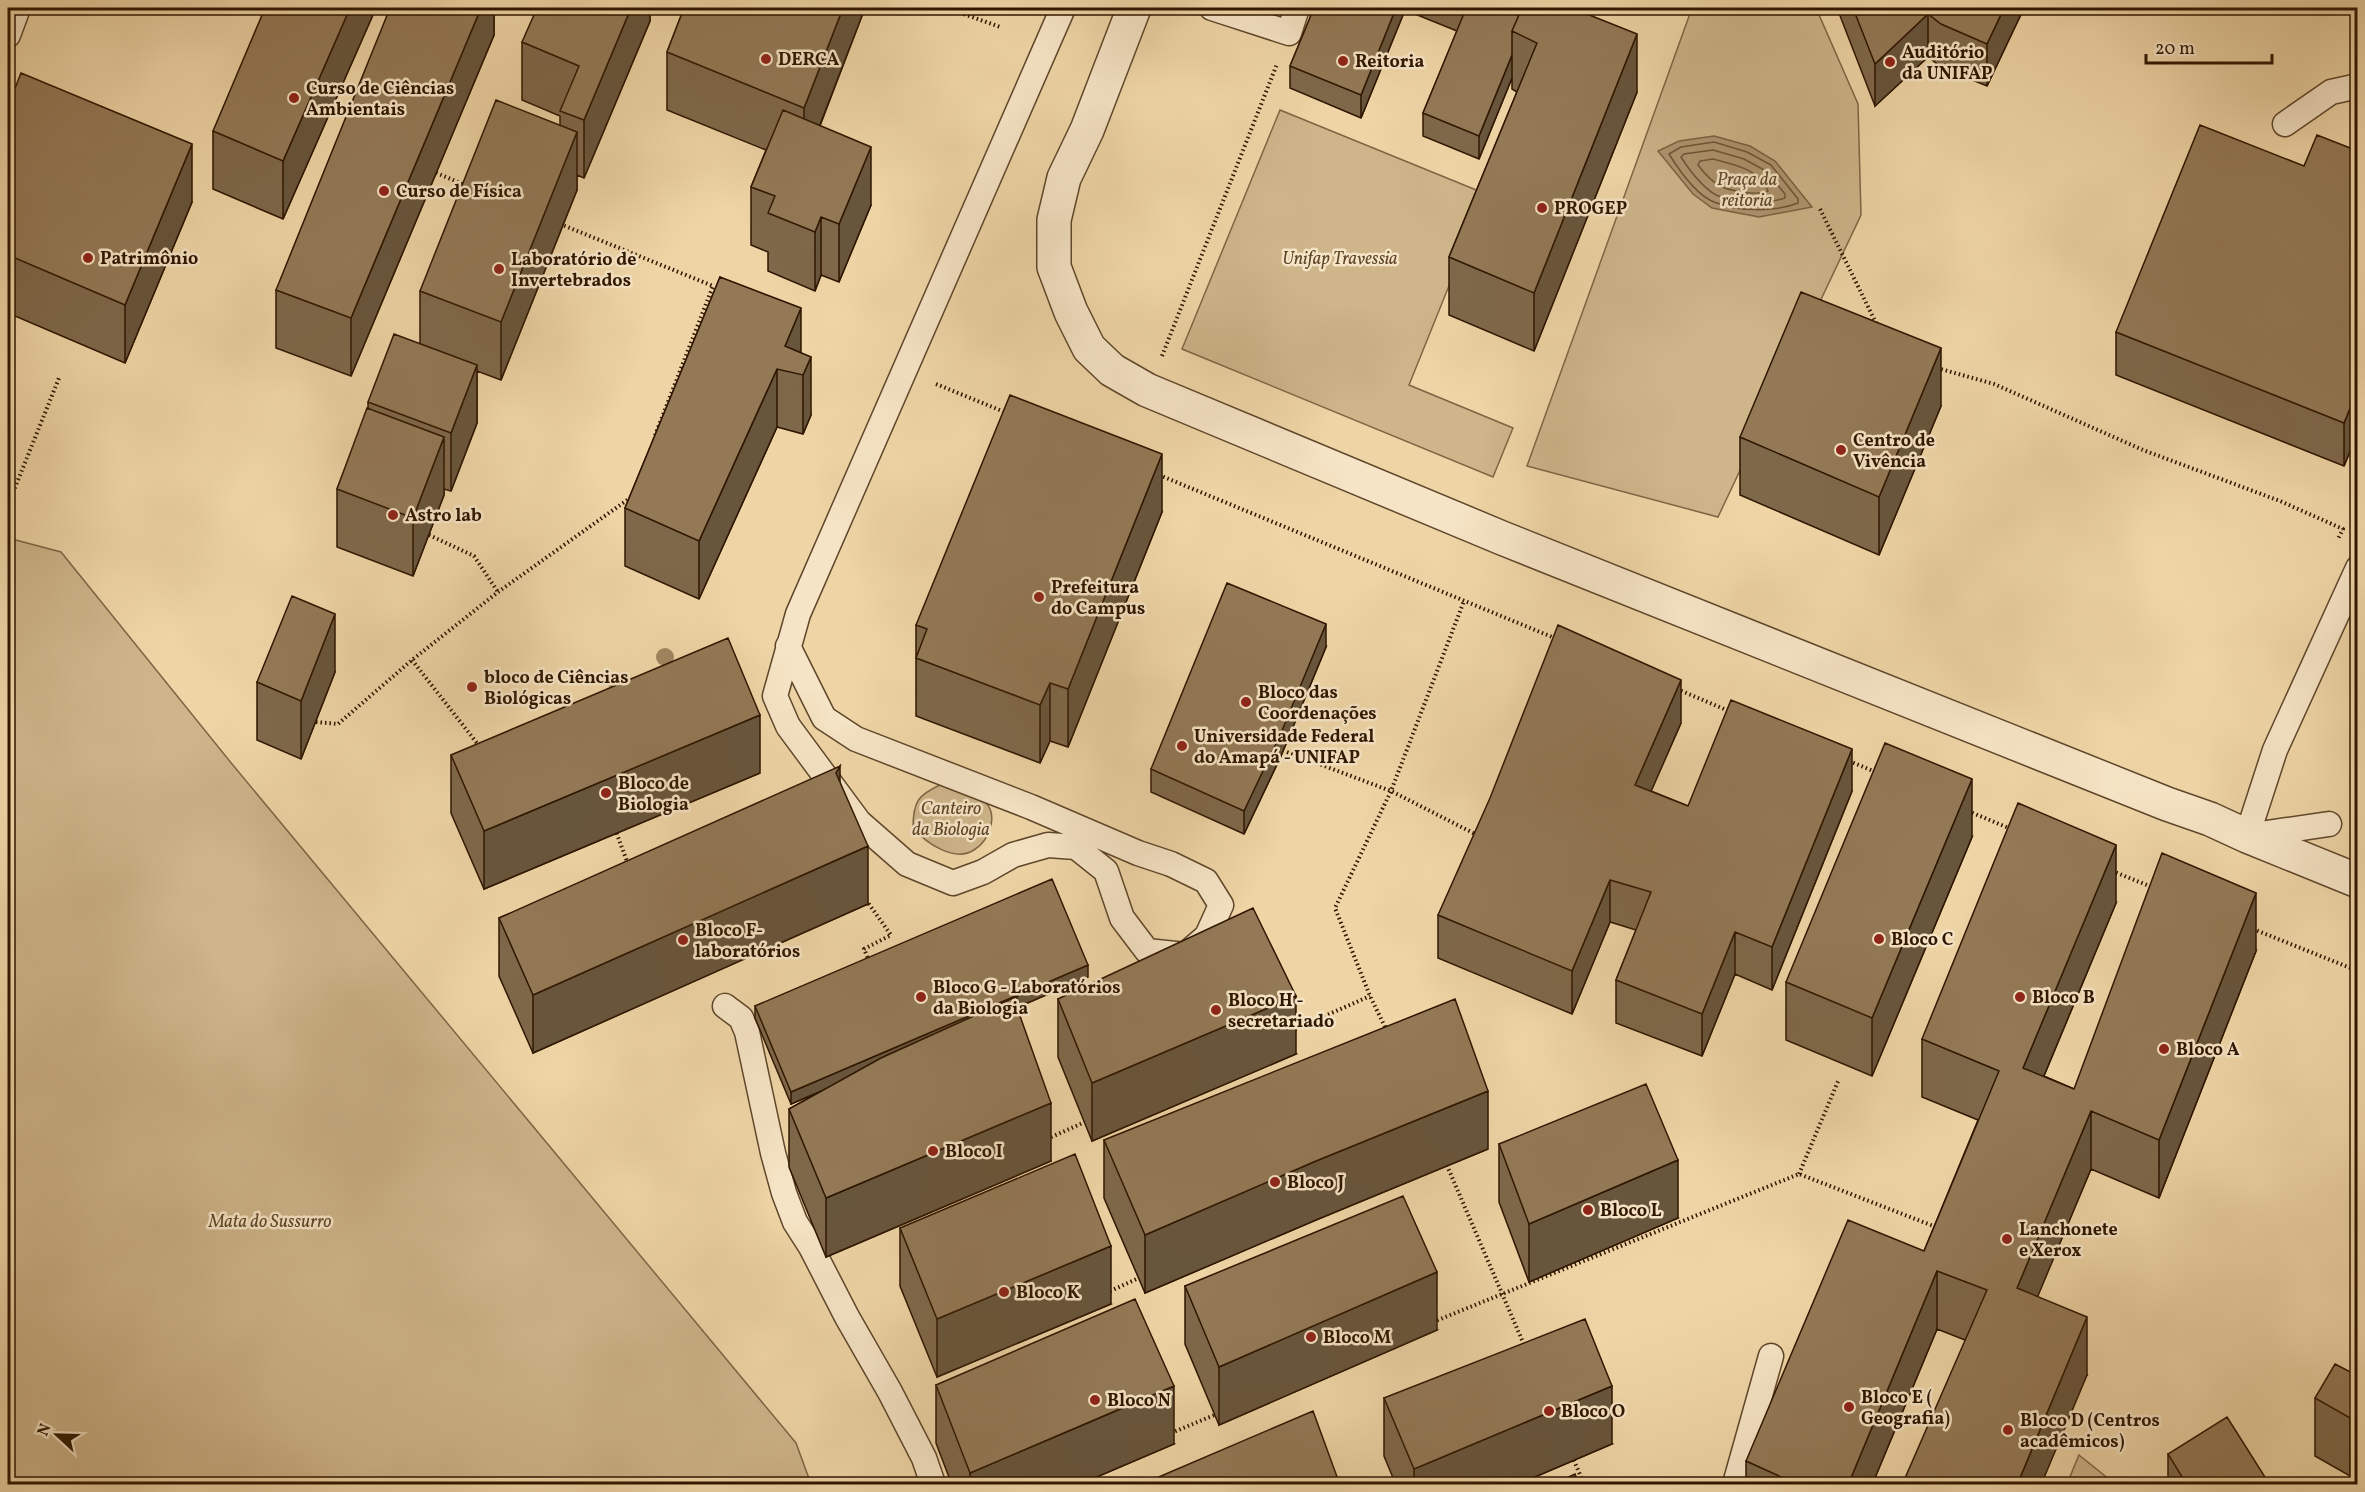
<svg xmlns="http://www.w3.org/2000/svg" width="2365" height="1492" viewBox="0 0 2365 1492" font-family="Vollkorn,serif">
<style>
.green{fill:#ceb58a;stroke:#7e6645;stroke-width:1.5}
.water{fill:#ae946e;stroke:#7b6242;stroke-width:1.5}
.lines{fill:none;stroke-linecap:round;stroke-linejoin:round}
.shore{stroke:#6e5537;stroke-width:1.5}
.lane-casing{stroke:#5f462a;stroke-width:27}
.street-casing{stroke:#5f462a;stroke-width:36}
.path{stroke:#2f1600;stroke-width:4;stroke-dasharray:1.5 3;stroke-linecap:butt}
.lane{stroke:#f5e4c5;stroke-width:24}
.street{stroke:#f5e4c5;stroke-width:33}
.tree{fill:#a08661}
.wall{fill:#7e684a;stroke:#2f1600;stroke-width:1.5}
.shaded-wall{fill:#67553c;stroke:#2f1600;stroke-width:1.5}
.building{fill:#937956;stroke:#2f1600;stroke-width:1.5}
.poi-dot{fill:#8f2418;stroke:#f5e4c5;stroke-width:2}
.labels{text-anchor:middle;stroke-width:5;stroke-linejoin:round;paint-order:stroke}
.poi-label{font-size:18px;font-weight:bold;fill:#2f1600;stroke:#f5e4c5;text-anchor:start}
.park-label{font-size:18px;font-style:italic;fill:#5f4629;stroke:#f5e4c5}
</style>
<rect width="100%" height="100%" fill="#efd5a6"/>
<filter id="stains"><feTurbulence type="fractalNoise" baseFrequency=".00333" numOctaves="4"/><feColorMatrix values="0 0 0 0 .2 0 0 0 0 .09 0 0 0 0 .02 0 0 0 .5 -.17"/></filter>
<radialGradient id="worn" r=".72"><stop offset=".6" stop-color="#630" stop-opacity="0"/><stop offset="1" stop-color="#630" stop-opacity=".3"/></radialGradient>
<!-- green -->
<path class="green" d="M1692,8H1816L1858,104L1861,215L1718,517L1527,466Z
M1280,110L1486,194L1409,385L1513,428L1493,477L1182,349Z
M8,538L61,552L232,764L796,1443L811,1484H8Z
M942,784C953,788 977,794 985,802C999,815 989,841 974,850C954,863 925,842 913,828C913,801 918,795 942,784Z
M2079,1455L2115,1484H2067Z"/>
<!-- water -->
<path class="water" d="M1714,136L1750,146L1775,161L1812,207L1759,217L1712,208L1693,194L1658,151L1679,141Z"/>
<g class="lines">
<!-- shore -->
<path class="shore" d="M1714,142L1747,152L1771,165L1798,199V203C1776,212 1737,212 1714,202C1696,195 1679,170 1669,154L1681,147Z
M1713,150L1744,159L1766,171L1785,194V198C1768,204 1733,203 1716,195C1702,187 1690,171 1681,157L1684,154Z
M1713,159C1732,164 1762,170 1768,191C1758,196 1730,191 1720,186C1711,181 1704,173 1698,165L1700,161Z"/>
<!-- lane casing -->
<g class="lane-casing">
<path id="lane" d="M1212,8L1289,33L1297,8
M8,35L18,8
M2285,124L2331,92L2358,86
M788,646L824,718L856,739L1031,807L1138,853L1171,864L1206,881L1221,905L1207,936L1185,955L1147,951L1122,918L1106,871L1076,847L1048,845L1013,855L983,872L953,883L907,864L859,822L788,726L775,696L798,614L1063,8
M2329,824L2247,836L2275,750L2358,568
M725,1006L741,1018L747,1032L773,1153L784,1193L795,1222L811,1247L847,1317L890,1392L924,1458L933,1484
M1735,1484L1771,1356"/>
</g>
<!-- street casing -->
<g class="street-casing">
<path id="street" d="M1134,8L1087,130L1064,178L1054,220V267L1071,312L1089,348L1112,370L1147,390L1502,538L2167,804L2210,819L2247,836L2358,881"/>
</g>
<!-- path -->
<path class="path" d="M947,8L1000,27
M432,171L467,186
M1820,209L1877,325
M560,224L713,286L654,438
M1162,356L1277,64
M1937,368L1994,384L2143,450L2280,501L2343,529L2338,539
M936,384L1007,413
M1159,475L1557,639
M8,505L59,378
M429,535L474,556L498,592
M412,660L480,747
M1677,689L1731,712
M316,722L338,724L412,660L498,592L630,498
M1287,752L1391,791L1479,836
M1849,761L1878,773
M1968,811L2011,829
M615,829L628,864
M2112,871L2152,887
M866,900L891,935L864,949L870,963
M2253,929L2358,971
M1291,1031L1370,996
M1387,1031L1370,996L1335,908L1391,791L1464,601
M1047,1139L1087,1121
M1445,1161L1525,1347
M1799,1174L1839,1079
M1106,1293L1143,1276
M1433,1322L1799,1174L1936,1227
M1171,1433L1217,1414
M1572,1456L1584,1484"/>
<!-- lane -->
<use href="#lane" class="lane"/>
<!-- street -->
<use href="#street" class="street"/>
</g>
<!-- trees -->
<g class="tree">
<circle cx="665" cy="657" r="9"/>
<circle cx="617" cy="683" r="9"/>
</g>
<!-- wall -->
<path class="wall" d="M376,8L283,219L213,189V131Z
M494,8V35L351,376L276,348V290Z
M650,8V21L584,178L577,175V190L501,380L477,371V423L451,491L444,489V495L413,576L337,547V489L368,409V402L420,344V291L560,125V116L522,100V42Z
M684,8H865L820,126L871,205L839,282L821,275L815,291L768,271V252L751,245V187L766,150L667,110V52Z
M1314,8H1572L1637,92L1534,351L1449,315V257L1517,92L1512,89V78L1479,159L1423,136V113L1457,31L1405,10L1361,118L1290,88V66Z
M1837,8H2024L1987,86L1941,67L1928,57L1875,106Z
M2310,8H2325L2321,14Z
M8,106L192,202L125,363L8,313Z
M2358,151V432L2344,466L2116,375V332L2304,166Z
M720,277L801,353L811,415L803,434L777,427L699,599L625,566V508Z
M1941,406L1879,555L1740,495V437Z
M1162,512L1068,747L1050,741L1040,763L916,716V625Z
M1326,647L1281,756L1244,834L1151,792V769Z
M335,672L301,759L257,740V682Z
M1681,723L1651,791L1688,806L1852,791L1772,990L1735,974L1702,1056L1616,1023V980L1636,930L1610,922L1572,1014L1438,958V915Z
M451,755L760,773L484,889L451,813Z
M840,783L868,904L533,1053L499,976V918Z
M1972,837L1872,1076L1786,1040V982Z
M2116,903L2044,1076L2074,1089L2256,951L2159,1198L2091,1169L2037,1296L2087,1375L1965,1340L1937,1329L1872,1485H1746V1461L1924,1251L1978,1120L1922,1097V1039Z
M1088,977L1018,1007L1051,1161L826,1257L789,1167V1109L821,1091L791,1104L755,1018V1006Z
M1058,999L1296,1054L1092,1141L1058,1057Z
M1104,1140L1488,1149L1316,1220L1145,1293L1104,1198Z
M1499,1144L1678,1218L1529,1282L1499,1202Z
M900,1228L1111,1304L937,1377L900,1286Z
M1185,1286L1437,1330L1219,1425L1185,1344Z
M2358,1376V1462L2350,1476L2315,1456V1398Z
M936,1385L1174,1444L1078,1485H952L936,1443Z
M1384,1398L1612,1444L1516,1485H1396L1384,1456Z
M2168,1454L2270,1485H2168Z"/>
<!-- shaded-wall -->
<path class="shaded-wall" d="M350,8H376L283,219V161Z
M481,8H494V35L351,376V318Z
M631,8H650V21L584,178V120Z
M843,8H865L804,166V108Z
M1396,8H1405V10L1361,118V95Z
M2004,8H2024L1987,86V44Z
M2321,8H2325L2321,14Z
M1928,14V57L1875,106V64Z
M1637,34V92L1534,351V293Z
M1512,55V78L1479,159V136Z
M577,132V190L501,380V322Z
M192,144V202L125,363V305Z
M871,147V205L839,282V224Z
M821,217V275L815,291V232Z
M801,308V366L785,346Z
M1941,348V406L1879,555V497Z
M811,357V415L803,434V375Z
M477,365V423L451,491V433Z
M777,369V427L699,599V541Z
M2358,389V432L2344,466V423Z
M444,437V495L413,576V518Z
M1162,454V512L1068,747V689Z
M335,614V672L301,759V701Z
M1326,624V647L1281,756L1244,834V811Z
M1681,680V723L1635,828V785Z
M1050,683V741L1040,763V705Z
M760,715V773L484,889V831Z
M1852,749V791L1772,990V947Z
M840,766V824L836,773Z
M1972,779V837L1872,1076V1018Z
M2116,845V903L2023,1126V1068Z
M868,846V904L533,1053V995Z
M1610,880V922L1572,1014V971Z
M2256,893V951L2159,1198V1140Z
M1735,932V974L1702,1056V1014Z
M1088,965V977L1018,1007V1054L1015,1008L791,1104V1092Z
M1296,996V1054L1092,1141V1083Z
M1488,1091V1149L1316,1220L1145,1293V1235L1316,1161Z
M1051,1103V1161L826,1257V1198Z
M2091,1111V1169L2017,1346V1288Z
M1678,1160V1218L1529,1282V1224Z
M1111,1246V1304L937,1377V1319Z
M1937,1271V1329L1872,1485H1848Z
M1437,1272V1330L1219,1425V1367Z
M2087,1317V1375L2041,1485H2017Z
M1174,1386V1444L1078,1485H970V1473Z
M1612,1386V1444L1516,1485H1414V1469Z
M2358,1404V1462L2350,1476V1418Z"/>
<!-- building -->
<path class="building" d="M265,8H350L283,161L213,131Z
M390,8H481L351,318L276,290Z
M537,8H631L584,120L560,111L579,66L522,42Z
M684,8H843L804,108L667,52Z
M1314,8H1396L1361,95L1290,66Z
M1456,8H1522L1512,31V55L1479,136L1423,113L1465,11Z
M1522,8H1572L1637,34L1534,293L1449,257L1537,43L1512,31Z
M1853,8H2004L1987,44L1941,24L1928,14L1875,64Z
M21,73L192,144L125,305L8,255V106Z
M496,100L577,132L501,322L420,291Z
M783,110L871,147L839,224L821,217L815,232L768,213L775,196L751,187Z
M2200,125L2304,166L2317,135L2358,151V389L2344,423L2116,332Z
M720,277L801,308L785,346L811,357L803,375L777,369L699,541L625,508Z
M1801,292L1941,348L1879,497L1740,437Z
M394,334L477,365L451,433L368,402Z
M1010,395L1162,454L1068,689L1050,683L1040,705L916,658L927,629L916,625Z
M367,408L444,437L413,518L337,489Z
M1227,583L1326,624L1281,733L1244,811L1151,769Z
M292,596L335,614L301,701L257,682Z
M1558,625L1681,680L1635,785L1688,806L1731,700L1852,749L1772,947L1735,932L1702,1014L1616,980L1651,892L1610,880L1572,971L1438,915L1490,798Z
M728,638L760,715L484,831L451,755Z
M1885,743L1972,779L1872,1018L1786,982Z
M840,766L836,773L868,846L533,995L499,918Z
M2018,803L2116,845L2023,1068L2074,1089L2162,853L2256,893L2159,1140L2091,1111L2017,1288L2087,1317L2017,1485H1902L1987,1290L1937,1271L1848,1485H1799L1746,1461L1848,1220L1924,1251L1999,1071L1922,1039Z
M1052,879L1088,965L791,1092L755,1006Z
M1253,908L1296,996L1092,1083L1058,999Z
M1018,996L1015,1002L1051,1103L826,1198L789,1109L881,1058Z
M1455,999L1488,1091L1316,1161L1145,1235L1104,1140Z
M1646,1084L1678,1160L1529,1224L1499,1144Z
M1075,1154L1111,1246L937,1319L900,1228Z
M1403,1196L1437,1272L1219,1367L1185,1286Z
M1135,1299L1174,1386L970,1473L936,1385Z
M1585,1319L1612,1386L1414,1469L1384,1398Z
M2335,1364L2358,1376V1404L2350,1418L2315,1398Z
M1313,1411L1340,1485H1140Z
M2227,1417L2270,1485H2187L2168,1454Z
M1575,1474L1579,1485H1551Z"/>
<!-- markers -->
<g class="poi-dot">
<circle cx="766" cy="59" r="6"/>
<circle cx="1343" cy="61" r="6"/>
<circle cx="1890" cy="62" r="6"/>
<circle cx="294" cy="98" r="6"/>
<circle cx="384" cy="191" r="6"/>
<circle cx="1542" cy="208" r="6"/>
<circle cx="88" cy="258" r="6"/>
<circle cx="499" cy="269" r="6"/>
<circle cx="1841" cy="450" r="6"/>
<circle cx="393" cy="515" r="6"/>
<circle cx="1039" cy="597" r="6"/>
<circle cx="472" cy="687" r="6"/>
<circle cx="1246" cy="702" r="6"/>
<circle cx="1182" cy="746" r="6"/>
<circle cx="606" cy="793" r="6"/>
<circle cx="1879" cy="939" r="6"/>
<circle cx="683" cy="940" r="6"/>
<circle cx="921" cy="997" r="6"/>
<circle cx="2020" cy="997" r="6"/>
<circle cx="1216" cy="1010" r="6"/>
<circle cx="2164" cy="1049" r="6"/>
<circle cx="933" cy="1151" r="6"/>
<circle cx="1275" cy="1182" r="6"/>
<circle cx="1588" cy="1210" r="6"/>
<circle cx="2007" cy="1239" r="6"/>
<circle cx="1004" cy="1292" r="6"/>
<circle cx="1311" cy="1337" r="6"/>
<circle cx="1095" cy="1400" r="6"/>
<circle cx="1849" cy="1407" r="6"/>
<circle cx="1549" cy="1411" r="6"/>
<circle cx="2008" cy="1430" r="6"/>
</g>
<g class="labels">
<!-- poi labels -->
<g class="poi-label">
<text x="1902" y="58">Auditório<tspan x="1902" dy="21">da UNIFAP</tspan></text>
<text x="778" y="65">DERCA</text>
<text x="1355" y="67">Reitoria</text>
<text x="306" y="94">Curso de Ciências<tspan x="306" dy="21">Ambientais</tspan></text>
<text x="396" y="197">Curso de Física</text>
<text x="1554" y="214">PROGEP</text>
<text x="100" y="264">Patrimônio</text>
<text x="511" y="265">Laboratório de<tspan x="511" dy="21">Invertebrados</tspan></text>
<text x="1853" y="446">Centro de<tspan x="1853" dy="21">Vivência</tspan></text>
<text x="405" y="521">Astro lab</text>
<text x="1051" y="593">Prefeitura<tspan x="1051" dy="21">do Campus</tspan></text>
<text x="484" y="683">bloco de Ciências<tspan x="484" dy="21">Biológicas</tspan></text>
<text x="1258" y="698">Bloco das<tspan x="1258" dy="21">Coordenações</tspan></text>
<text x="1194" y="742">Universidade Federal<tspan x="1194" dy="21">do Amapá - UNIFAP</tspan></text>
<text x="618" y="789">Bloco de<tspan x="618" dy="21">Biologia</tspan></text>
<text x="695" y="936">Bloco F-<tspan x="695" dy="21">laboratórios</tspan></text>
<text x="1891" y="945">Bloco C</text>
<text x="933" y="993">Bloco G - Laboratórios<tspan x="933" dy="21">da Biologia</tspan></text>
<text x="2032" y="1003">Bloco B</text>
<text x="1228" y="1006">Bloco H -<tspan x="1228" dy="21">secretariado</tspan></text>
<text x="2176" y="1055">Bloco A</text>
<text x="945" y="1157">Bloco I</text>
<text x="1287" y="1188">Bloco J</text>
<text x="1600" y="1216">Bloco L</text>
<text x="2019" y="1235">Lanchonete<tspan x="2019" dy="21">e Xerox</tspan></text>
<text x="1016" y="1298">Bloco K</text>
<text x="1323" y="1343">Bloco M</text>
<text x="1861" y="1403">Bloco E (<tspan x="1861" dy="21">Geografia)</tspan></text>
<text x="1107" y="1406">Bloco N</text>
<text x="1561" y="1417">Bloco O</text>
<text x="2020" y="1426">Bloco D (Centros<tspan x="2020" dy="21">acadêmicos)</tspan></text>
</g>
<!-- park labels -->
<g class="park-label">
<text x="1747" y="185">Praça da<tspan x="1747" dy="21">reitoria</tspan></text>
<text x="1340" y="264">Unifap Travessia</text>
<text x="951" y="814">Canteiro<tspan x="951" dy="21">da Biologia</tspan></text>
<text x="270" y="1227">Mata do Sussurro</text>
</g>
</g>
<!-- margin -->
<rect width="2365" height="1492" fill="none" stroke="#efd5a6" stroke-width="30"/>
<rect x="9" y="9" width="2347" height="1474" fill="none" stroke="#2f1600" stroke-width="3"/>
<rect x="15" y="15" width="2335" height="1462" fill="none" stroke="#2f1600" stroke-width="1.5"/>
<!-- north arrow -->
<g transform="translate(57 1435) rotate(292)" stroke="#f5e4c5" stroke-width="4.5" paint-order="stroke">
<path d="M0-4.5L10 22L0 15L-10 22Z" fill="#2f1600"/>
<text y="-9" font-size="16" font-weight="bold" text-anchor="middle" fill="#2f1600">N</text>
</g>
<!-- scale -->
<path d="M2146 54v9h126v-9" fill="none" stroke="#2f1600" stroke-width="3"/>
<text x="2155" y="54" font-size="18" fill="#2f1600" stroke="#f5e4c5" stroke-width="4.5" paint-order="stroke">20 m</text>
<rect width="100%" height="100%" filter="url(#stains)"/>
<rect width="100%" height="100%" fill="url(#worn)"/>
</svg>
